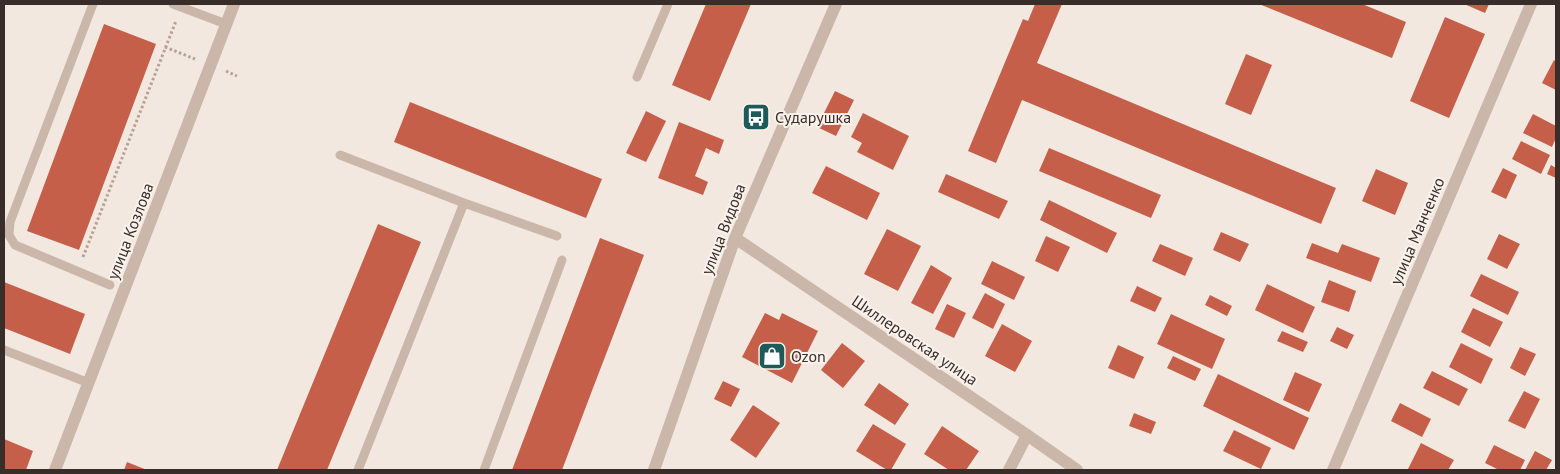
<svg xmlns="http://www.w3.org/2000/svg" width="1560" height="474" viewBox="0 0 1560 474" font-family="'PT Sans',sans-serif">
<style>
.building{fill:#c55f4a}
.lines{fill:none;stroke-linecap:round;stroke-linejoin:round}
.path{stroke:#b7a194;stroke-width:3;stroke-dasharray:2.5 2.5;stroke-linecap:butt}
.service{stroke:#cbb7aa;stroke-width:9}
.minor{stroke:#cbb7aa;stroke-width:12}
.tertiary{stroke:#cbb7aa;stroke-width:12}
.labels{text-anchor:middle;stroke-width:4;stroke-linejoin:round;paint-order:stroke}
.poi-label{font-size:16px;fill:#392d2a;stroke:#faf2eb;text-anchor:start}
.street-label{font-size:16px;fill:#392d2a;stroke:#faf2eb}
</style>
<rect width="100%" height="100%" fill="#f3e8df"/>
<!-- building -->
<path class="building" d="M706,4H751L710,101L672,85Z
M1035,4H1062L1037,63L1336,188L1321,224L1022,100L996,163L968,151L1023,19L1028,21Z
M1259,4H1362L1406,22L1392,58Z
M1464,4H1489L1485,13Z
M1445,17L1485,34L1449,118L1410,101Z
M104,24L156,44L79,250L27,231Z
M1246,54L1272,65L1251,115L1225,104Z
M1554,60L1556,62V90L1542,83Z
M835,91L854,100L836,136L817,127Z
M410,102L602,179L586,218L394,142Z
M646,111L666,121L646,162L626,153Z
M863,113L909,136L893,170L857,152L862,143L851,137Z
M1533,114L1556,126V138L1552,147L1523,133Z
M679,122L724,140L719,154L706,148L695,176L708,182L703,195L658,178Z
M1521,141L1550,155L1541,174L1512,159Z
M1049,148L1161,195L1151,218L1039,171Z
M1551,165L1556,168V178L1547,174Z
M826,166L880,193L867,220L812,193Z
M1503,168L1517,175L1506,199L1491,192Z
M1376,169L1408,183L1395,215L1362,201Z
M946,174L1008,201L999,219L938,192Z
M1049,200L1117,233L1107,253L1040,220Z
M378,224L421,242L327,470H277Z
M887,229L921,246L898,291L864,274Z
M1221,232L1249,244L1240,262L1213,250Z
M1499,234L1520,244L1507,269L1487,259Z
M1046,236L1070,247L1058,272L1035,261Z
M600,238L644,255L590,396L562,470H512Z
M1312,243L1338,253L1342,244L1380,258L1371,282L1306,258Z
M1160,244L1193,258L1185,276L1152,261Z
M992,261L1025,277L1014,300L981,284Z
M931,265L952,278L933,314L911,303Z
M1481,274L1519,292L1508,315L1470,296Z
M1329,280L1356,291L1349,312L1321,302Z
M4,282L85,314L70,354L4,328Z
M1267,284L1315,307L1303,333L1255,310Z
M1137,286L1162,298L1155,312L1130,301Z
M985,293L1005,304L993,329L972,318Z
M1210,295L1232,306L1227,316L1205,305Z
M947,304L966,313L954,338L935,329Z
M1473,308L1503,322L1490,347L1461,332Z
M765,313L779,320L782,313L818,331L792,383L742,357Z
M1171,314L1225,339L1212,369L1157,344Z
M1002,324L1032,341L1015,372L985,356Z
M1337,327L1354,335L1347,349L1330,341Z
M1282,331L1308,342L1303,352L1277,341Z
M842,343L865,361L843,388L821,370Z
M1461,343L1493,359L1481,384L1449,367Z
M1118,345L1144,357L1134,379L1108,368Z
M1520,347L1536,354L1525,376L1510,368Z
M1173,356L1201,369L1195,381L1167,368Z
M1432,371L1468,389L1459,406L1423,388Z
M1295,372L1322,384L1309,412L1283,400Z
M1218,374L1309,418L1294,450L1203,406Z
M723,381L740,389L731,407L714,399Z
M879,383L909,404L895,425L864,405Z
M1524,391L1540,399L1525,429L1508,421Z
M1400,403L1431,419L1422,437L1391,421Z
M753,405L780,423L756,458L730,440Z
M1134,413L1156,422L1151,434L1129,426Z
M873,424L906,444L891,470H887L856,451Z
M942,426L979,451L966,470H949L924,454Z
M1234,430L1271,448L1261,469L1223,451Z
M4,439L33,451L26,470H4Z
M1421,443L1454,460L1448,470L1408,469Z
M1494,445L1525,460L1520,470H1499L1485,463Z
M1535,451L1552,460L1546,470H1525Z
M127,462L147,470H124Z"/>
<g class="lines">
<!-- path -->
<path class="path" d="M165,47L195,59
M226,71L237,76
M83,257L176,21"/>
<!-- service -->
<path class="service" d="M93,4L10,222L9,235L15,245L110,285
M173,4L226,24
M637,77L668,4
M340,155L464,203L358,470
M464,203L557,236
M4,350L89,383
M484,470L562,260"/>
<!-- minor -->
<path class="minor" d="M55,470L234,4
M1009,470L1027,435
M1333,470L1531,4"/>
<!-- tertiary -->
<path class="tertiary" d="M735,238L1027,435L1077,470
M654,470L735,238L836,4"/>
</g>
<!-- icons -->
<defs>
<g id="bus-square" transform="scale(1.4375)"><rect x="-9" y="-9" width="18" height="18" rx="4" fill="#1f5a5a" stroke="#faf2eb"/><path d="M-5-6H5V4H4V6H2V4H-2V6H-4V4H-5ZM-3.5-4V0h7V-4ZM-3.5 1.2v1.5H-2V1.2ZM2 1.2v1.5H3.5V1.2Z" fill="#fff"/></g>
<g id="shop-square" transform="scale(1.4375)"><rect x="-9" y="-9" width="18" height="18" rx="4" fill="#1f5a5a" stroke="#faf2eb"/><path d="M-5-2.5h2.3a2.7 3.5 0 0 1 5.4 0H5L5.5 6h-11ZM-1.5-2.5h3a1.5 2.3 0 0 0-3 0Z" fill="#fff"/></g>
</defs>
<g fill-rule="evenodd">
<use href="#bus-square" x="756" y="117"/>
<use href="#shop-square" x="772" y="356"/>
</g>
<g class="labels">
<!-- poi labels -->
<g class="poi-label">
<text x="775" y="123">Сударушка</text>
<text x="791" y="362">Ozon</text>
</g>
<!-- street labels -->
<g class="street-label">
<text transform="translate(723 229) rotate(-69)" y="6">улица Видова</text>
<text transform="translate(130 231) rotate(-69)" y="6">улица Козлова</text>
<text transform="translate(1417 231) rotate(-67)" y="6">улица Манченко</text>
<text transform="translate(915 340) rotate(34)" y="6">Шиллеровская улица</text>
</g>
</g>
<!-- border -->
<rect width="1560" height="474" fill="none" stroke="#392d2a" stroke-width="10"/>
</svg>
